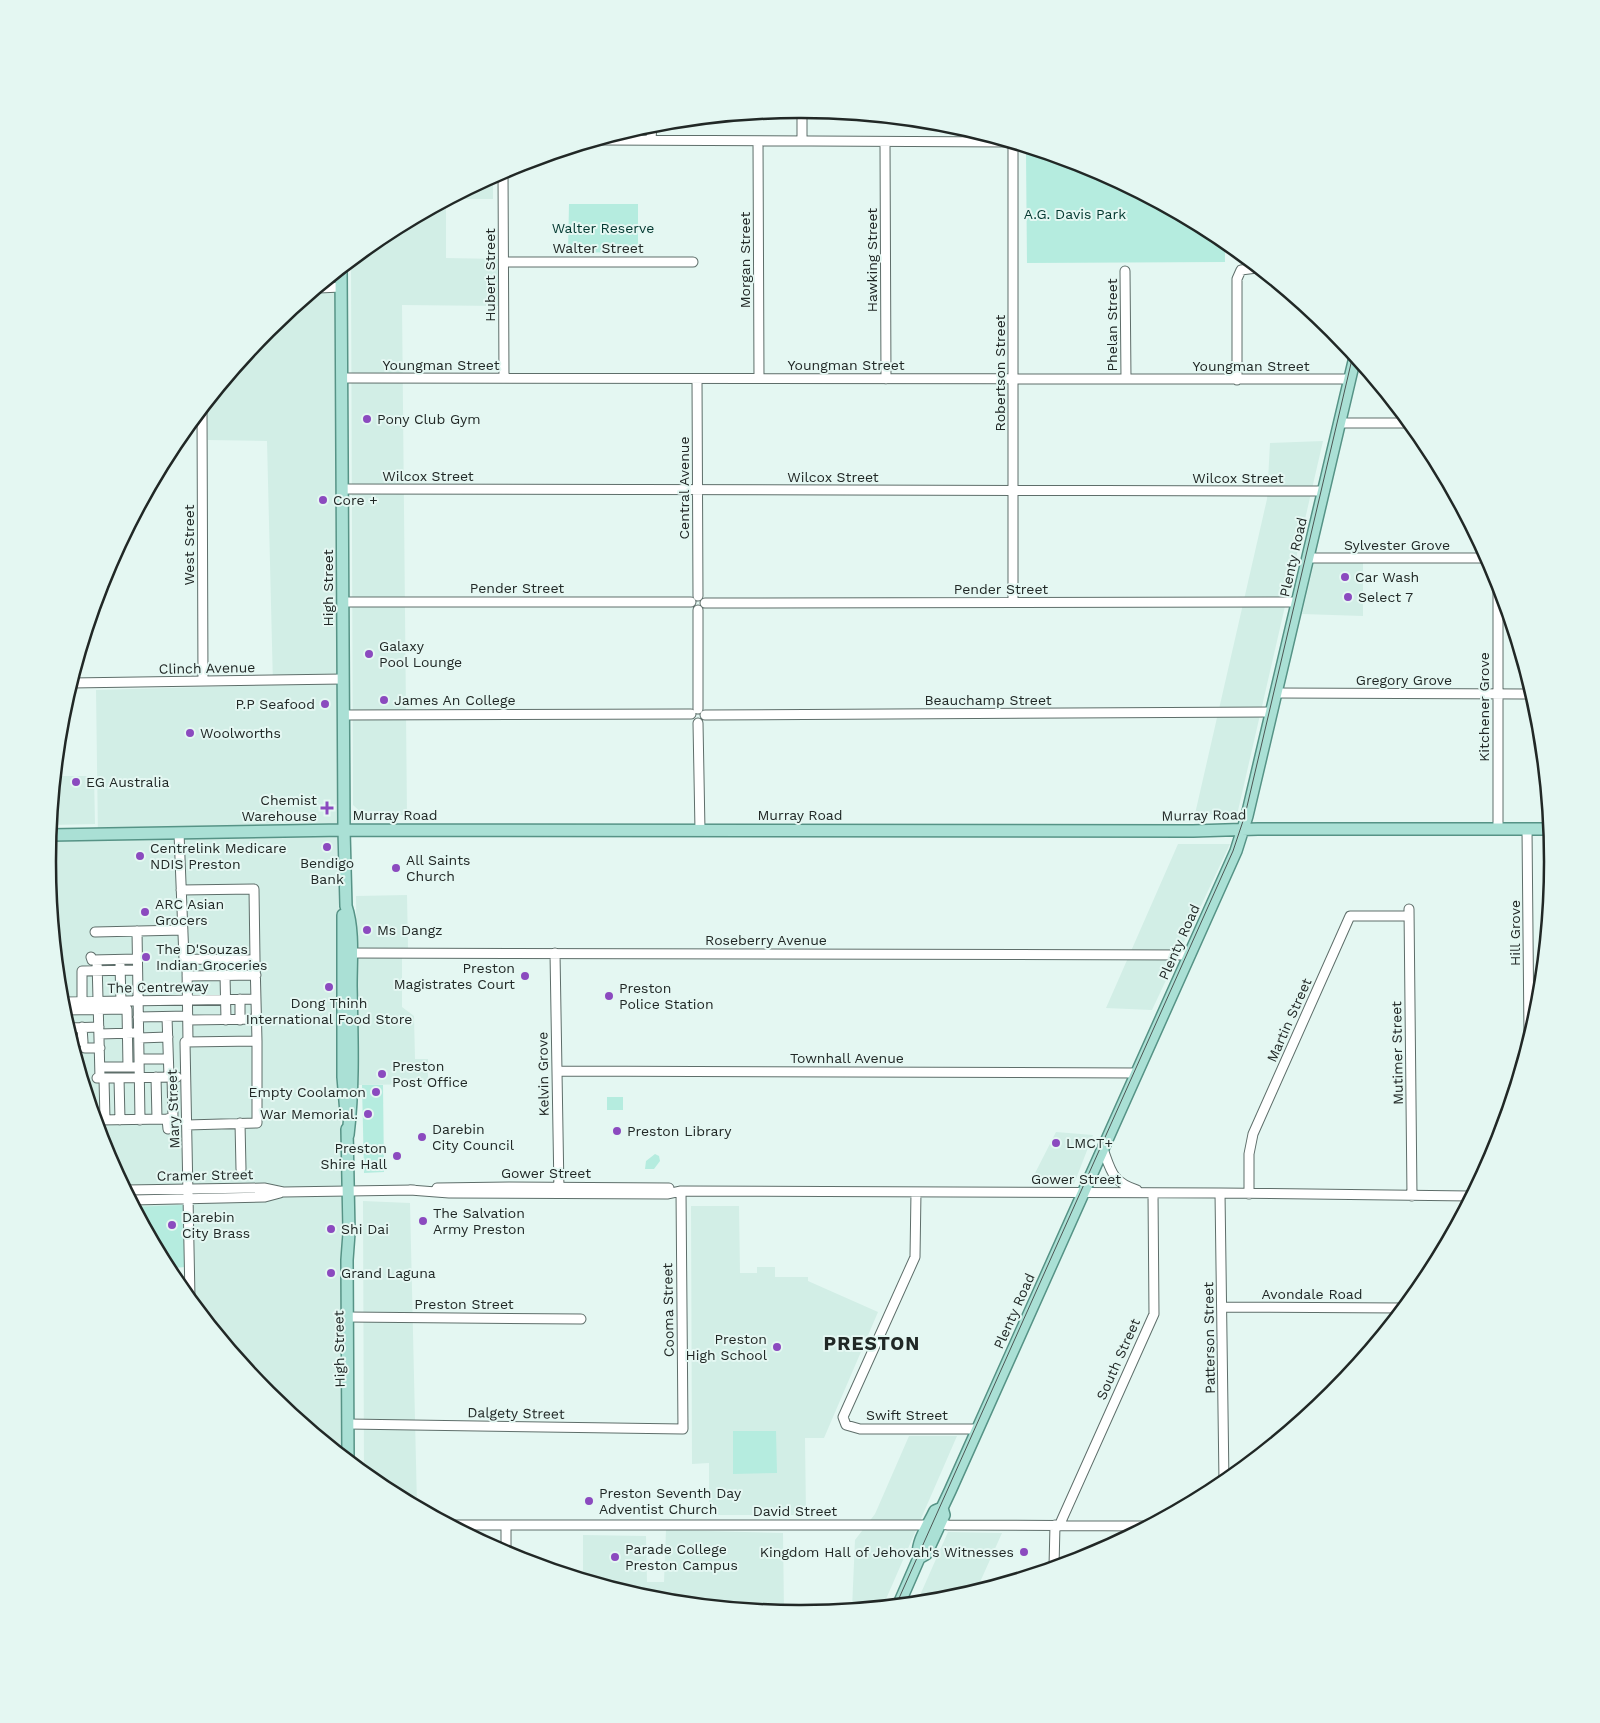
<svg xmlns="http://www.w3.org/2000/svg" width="1600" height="1723" viewBox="0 0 1600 1723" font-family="'Work Sans',sans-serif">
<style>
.built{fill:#d2eee6}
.green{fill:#b5ecdf}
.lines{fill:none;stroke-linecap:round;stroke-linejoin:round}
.minor-casing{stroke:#5e6e6a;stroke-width:11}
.major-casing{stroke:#569386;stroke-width:14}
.minor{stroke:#fff;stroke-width:9}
.major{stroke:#aae0d5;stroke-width:11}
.tram{stroke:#4c5653;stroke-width:1}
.poi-dot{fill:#8b4abf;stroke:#e4f7f2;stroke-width:2}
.labels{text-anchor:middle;stroke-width:4;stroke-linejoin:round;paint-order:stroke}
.park-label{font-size:14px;fill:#01372f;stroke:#e4f7f2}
.street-label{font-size:14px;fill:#212826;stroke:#e4f7f2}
.poi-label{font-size:14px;fill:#212826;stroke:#e4f7f2;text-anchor:start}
.district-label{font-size:19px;font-weight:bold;letter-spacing:1px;fill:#212826;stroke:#e4f7f2}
.rim{fill:none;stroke:#212826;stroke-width:2.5}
</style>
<rect width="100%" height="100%" fill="#e4f7f2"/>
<!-- built -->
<path class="built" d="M493,177V199H451Z
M446,201V258L499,259L501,306L402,305L407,815H364L353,805L351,262L382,236Z
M334,275L343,1455L268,1393L195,1305L194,1208H136L105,1149L62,1008L48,861L50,839L98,838L96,690L273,685L267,441L208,440L207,403L268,329Z
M1323,441L1237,815L1195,814L1267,499L1270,443Z
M1314,563H1363V616L1302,614Z
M56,776H94L95,824L52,825Z
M1178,844H1230L1152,1010L1106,1008Z
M407,895L408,948L402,958V1007L414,1016L415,1059H428V1084L358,1085L356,896Z
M1056,1132L1093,1135L1074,1184L1030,1183Z
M363,1201L410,1203L417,1506L382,1487L364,1473Z
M691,1206H739L740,1273H757V1267H775V1277H808V1281L878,1312L824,1438H805L806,1515H709V1463L692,1464Z
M909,1436H957L883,1606L852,1609L855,1540L875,1514Z
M666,1530L783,1533L784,1612L653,1599L583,1578V1535L646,1536L647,1582H664Z
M948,1532L1002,1533L976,1591L947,1600L917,1602Z"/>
<!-- green -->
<path class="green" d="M1026,154H1048L1088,166L1218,236L1225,241V262L1027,263Z
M569,204H638V253L568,252Z
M362,1085H383L384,1172L364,1173Z
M607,1097H623V1110H607Z
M655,1154L659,1156L660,1161L654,1169H645L646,1161Z
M183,1205L185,1267L174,1268L175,1280L135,1207Z
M733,1431H776L777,1473L733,1474Z"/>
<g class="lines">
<!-- minor casing -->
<g class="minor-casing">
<path id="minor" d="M802,109V141
M600,140L1010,142
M651,140L652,124
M758,141L759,378
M885,142L886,379
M1013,144V602
M503,171L504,378
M504,262H693
M1125,271L1126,379
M319,288L341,287
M342,378L1350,379
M697,379L698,596
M1237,380V279L1241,270L1257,268
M202,409L203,681
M1339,423H1409
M342,489L1324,491
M1308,558H1487
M343,602H691
M705,603L1297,602
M698,610V709
M71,683L343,679
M1276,693L1532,694
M344,715L691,714
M705,715L1271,712
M698,723L700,830
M1498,829V584
M1527,829L1529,1037
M179,833L184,959L255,960L257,1041L185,1042L190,1298
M181,890L254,889L255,960
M1409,909L1412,1196
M137,931L140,1120
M95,932L183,930
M346,953L1190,955
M555,953L559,1191
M91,957L92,960L137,959
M97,960L100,1078
M120,965L121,1001
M187,967L188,1042
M225,975L226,1020
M187,976L256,975
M240,999V1020
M61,1002L256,999
M82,1002V971L137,970
M64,1010L127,1009L128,1067
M138,1017L188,1016
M167,1017L169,1077
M188,1020L256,1019
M82,1027L83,1042
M68,1028L99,1027
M99,1034L134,1033
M139,1038L168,1037
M85,1048H100
M139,1059H168
M100,1067H134
M557,1071L1137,1073
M156,1077L157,1119
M97,1078L177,1077
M104,1078L105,1120
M119,1078L120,1120
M167,1119L173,1117L172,1077
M98,1120L167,1119L168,1129
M240,1123L241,1169
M187,1125L257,1123V1041
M1103,1149C1111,1171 1112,1182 1137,1190
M437,1188L509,1187L669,1188
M126,1190L264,1188L283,1192L414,1190
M410,1190L449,1193L667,1194L681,1191L1220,1193L1470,1196
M916,1192L915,1257L843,1417L846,1425L860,1429H978
M1220,1193L1224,1482
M1249,1194V1154L1253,1134L1350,916H1409
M132,1200L265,1197L280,1193
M1222,1307L1402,1308
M347,1317L581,1319
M348,1424L683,1429L681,1191
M940,1524L948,1525L1145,1526
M452,1525H929
M506,1525V1554
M1059,1526L1154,1314L1153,1193
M1054,1567L1055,1525"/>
</g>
<!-- major casing -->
<g class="major-casing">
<path id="major" d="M341,269L344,830L346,906C354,930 351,960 351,986C352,1036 354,1086 348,1135
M50,835L344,830L1193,831L1258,829H1549
M343,915V1077L346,1113
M347,1129L349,1233L347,1260L348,1460
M919,1558C915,1544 929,1524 935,1511L942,1508L950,1491L1236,851L1247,816L1355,357
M899,1604L919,1558L926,1554L944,1515L942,1508"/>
</g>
<!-- minor -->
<use href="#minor" class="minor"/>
<!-- major -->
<use href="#major" class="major"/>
<!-- tram -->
<path class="tram" d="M896,1605L1233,851L1245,815L1353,355"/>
</g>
<!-- markers -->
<g class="poi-dot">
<circle cx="367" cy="419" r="5"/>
<circle cx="323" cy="500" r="5"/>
<circle cx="1345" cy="577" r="5"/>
<circle cx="1348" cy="597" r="5"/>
<circle cx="369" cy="654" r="5"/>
<circle cx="384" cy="700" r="5"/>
<circle cx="325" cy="704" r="5"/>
<circle cx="190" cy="733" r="5"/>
<circle cx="76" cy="782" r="5"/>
<path d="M324.5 800.5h5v5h5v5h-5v5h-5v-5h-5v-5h5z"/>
<circle cx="327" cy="847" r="5"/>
<circle cx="140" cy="856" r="5"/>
<circle cx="396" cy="868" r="5"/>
<circle cx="145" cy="912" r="5"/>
<circle cx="367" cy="930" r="5"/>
<circle cx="146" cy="957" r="5"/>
<circle cx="525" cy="976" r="5"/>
<circle cx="329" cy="987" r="5"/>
<circle cx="609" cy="996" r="5"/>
<circle cx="382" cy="1074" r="5"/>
<circle cx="376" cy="1092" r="5"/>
<circle cx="368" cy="1114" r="5"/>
<circle cx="617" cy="1131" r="5"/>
<circle cx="422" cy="1137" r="5"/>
<circle cx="1056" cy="1143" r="5"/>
<circle cx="397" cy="1156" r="5"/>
<circle cx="423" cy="1221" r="5"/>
<circle cx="172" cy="1225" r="5"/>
<circle cx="331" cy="1229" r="5"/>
<circle cx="331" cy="1273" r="5"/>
<circle cx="777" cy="1347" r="5"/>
<circle cx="589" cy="1501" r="5"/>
<circle cx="1024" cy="1552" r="5"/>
<circle cx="615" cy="1557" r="5"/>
</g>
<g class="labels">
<!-- park labels -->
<g class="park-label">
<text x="1075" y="219">A.G. Davis Park</text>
<text x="603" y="233">Walter Reserve</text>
</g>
<!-- street labels -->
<g class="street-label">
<text x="598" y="253">Walter Street</text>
<text transform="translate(745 260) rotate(-90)" y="5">Morgan Street</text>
<text transform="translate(872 260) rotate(-90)" y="5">Hawking Street</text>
<text transform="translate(490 275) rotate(-90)" y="5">Hubert Street</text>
<text transform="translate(1112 325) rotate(-90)" y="5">Phelan Street</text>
<text x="441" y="370">Youngman Street</text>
<text x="846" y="370">Youngman Street</text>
<text x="1251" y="371">Youngman Street</text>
<text transform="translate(1000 373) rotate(-90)" y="5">Robertson Street</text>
<text x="428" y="481">Wilcox Street</text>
<text x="833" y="482">Wilcox Street</text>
<text x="1238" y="483">Wilcox Street</text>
<text transform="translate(684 488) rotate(-90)" y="5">Central Avenue</text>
<text transform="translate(189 545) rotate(-90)" y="5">West Street</text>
<text x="1397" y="550">Sylvester Grove</text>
<text transform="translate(1293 557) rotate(-77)" y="5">Plenty Road</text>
<text transform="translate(328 588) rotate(-90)" y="5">High Street</text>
<text x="517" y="593">Pender Street</text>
<text x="1001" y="594">Pender Street</text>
<text transform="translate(207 668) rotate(-1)" y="5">Clinch Avenue</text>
<text x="1404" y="685">Gregory Grove</text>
<text x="988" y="705">Beauchamp Street</text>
<text transform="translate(1484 707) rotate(-90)" y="5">Kitchener Grove</text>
<text x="395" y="820">Murray Road</text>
<text x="800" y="820">Murray Road</text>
<text transform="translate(1204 815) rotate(-1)" y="5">Murray Road</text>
<text transform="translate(1515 933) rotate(-90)" y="5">Hill Grove</text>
<text x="766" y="945">Roseberry Avenue</text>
<text transform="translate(1179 942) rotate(-66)" y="5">Plenty Road</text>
<text transform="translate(158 987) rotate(-1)" y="5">The Centreway</text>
<text transform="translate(1289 1020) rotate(-66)" y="5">Martin Street</text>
<text transform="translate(1397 1053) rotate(-91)" y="5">Mutimer Street</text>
<text x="847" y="1063">Townhall Avenue</text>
<text transform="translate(543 1074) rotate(-91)" y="5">Kelvin Grove</text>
<text transform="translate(173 1109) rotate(-92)" y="5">Mary Street</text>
<text x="546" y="1178">Gower Street</text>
<text transform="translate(205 1175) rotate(-1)" y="5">Cramer Street</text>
<text x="1076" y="1184">Gower Street</text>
<text x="1312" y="1299">Avondale Road</text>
<text x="464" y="1309">Preston Street</text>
<text transform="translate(668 1310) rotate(-91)" y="5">Cooma Street</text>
<text transform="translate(1014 1311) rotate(-66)" y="5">Plenty Road</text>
<text transform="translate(1209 1338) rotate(-91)" y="5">Patterson Street</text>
<text transform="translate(339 1349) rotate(-91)" y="5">High Street</text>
<text transform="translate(1118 1359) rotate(-66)" y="5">South Street</text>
<text transform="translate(516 1413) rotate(1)" y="5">Dalgety Street</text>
<text x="907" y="1420">Swift Street</text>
<text x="795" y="1516">David Street</text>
</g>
<!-- poi labels -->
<g class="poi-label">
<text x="377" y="424">Pony Club Gym</text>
<text x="333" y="505">Core +</text>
<text x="1355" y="582">Car Wash</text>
<text x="1358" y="602">Select 7</text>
<text x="379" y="651">Galaxy<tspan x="379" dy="16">Pool Lounge</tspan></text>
<text x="394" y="705">James An College</text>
<text x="315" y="709" text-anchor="end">P.P Seafood</text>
<text x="200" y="738">Woolworths</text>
<text x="86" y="787">EG Australia</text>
<text x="317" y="805" text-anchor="end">Chemist<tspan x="317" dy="16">Warehouse</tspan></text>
<text x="150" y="853">Centrelink Medicare<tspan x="150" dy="16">NDIS Preston</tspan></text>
<text x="406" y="865">All Saints<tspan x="406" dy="16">Church</tspan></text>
<text x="327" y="868" text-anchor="middle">Bendigo<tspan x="327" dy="16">Bank</tspan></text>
<text x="155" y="909">ARC Asian<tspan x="155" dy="16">Grocers</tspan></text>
<text x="377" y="935">Ms Dangz</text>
<text x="156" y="954">The D'Souzas<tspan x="156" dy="16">Indian Groceries</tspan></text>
<text x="515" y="973" text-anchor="end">Preston<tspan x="515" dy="16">Magistrates Court</tspan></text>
<text x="619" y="993">Preston<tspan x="619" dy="16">Police Station</tspan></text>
<text x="329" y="1008" text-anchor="middle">Dong Thinh<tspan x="329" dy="16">International Food Store</tspan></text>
<text x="392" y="1071">Preston<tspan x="392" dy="16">Post Office</tspan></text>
<text x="366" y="1097" text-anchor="end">Empty Coolamon</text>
<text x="358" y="1119" text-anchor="end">War Memorial.</text>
<text x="432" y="1134">Darebin<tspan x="432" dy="16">City Council</tspan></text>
<text x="627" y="1136">Preston Library</text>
<text x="1066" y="1148">LMCT+</text>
<text x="387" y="1153" text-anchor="end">Preston<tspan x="387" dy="16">Shire Hall</tspan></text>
<text x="433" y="1218">The Salvation<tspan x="433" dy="16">Army Preston</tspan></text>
<text x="182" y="1222">Darebin<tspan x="182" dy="16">City Brass</tspan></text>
<text x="341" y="1234">Shi Dai</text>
<text x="341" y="1278">Grand Laguna</text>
<text x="767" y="1344" text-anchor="end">Preston<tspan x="767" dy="16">High School</tspan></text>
<text x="599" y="1498">Preston Seventh Day<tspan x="599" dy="16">Adventist Church</tspan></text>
<text x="625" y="1554">Parade College<tspan x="625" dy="16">Preston Campus</tspan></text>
<text x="1014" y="1557" text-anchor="end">Kingdom Hall of Jehovah's Witnesses</text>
</g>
<!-- district labels -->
<g class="district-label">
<text x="872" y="1350">PRESTON</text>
</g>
</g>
<!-- crop -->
<path d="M0 0H1600V1723H0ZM799 118H801A743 743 0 0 1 1544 861V862A743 743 0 0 1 801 1605H799A743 743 0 0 1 56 862V861A743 743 0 0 1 799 118Z" fill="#e4f7f2" fill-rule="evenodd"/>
<path class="rim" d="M799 118H801A743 743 0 0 1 1544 861V862A743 743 0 0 1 801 1605H799A743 743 0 0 1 56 862V861A743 743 0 0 1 799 118Z"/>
</svg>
